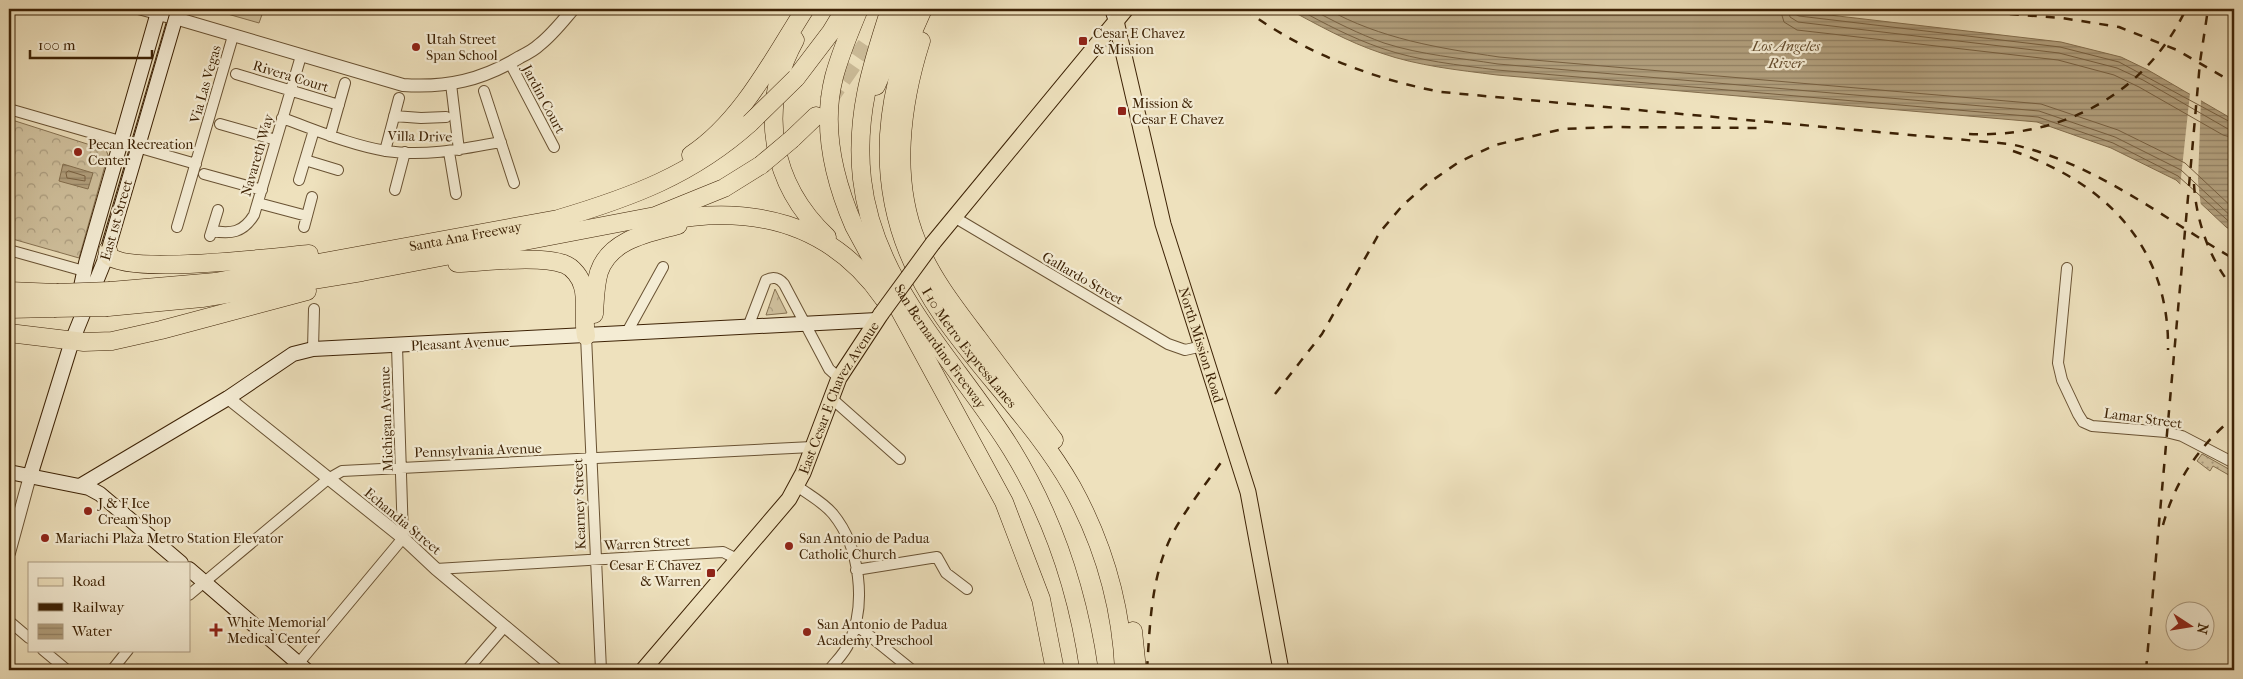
<svg xmlns="http://www.w3.org/2000/svg" width="2243" height="679" viewBox="0 0 2243 679" font-family="'IM FELL French Canon',serif">
<style>
.grass{fill:url(#grass-dots);stroke:#867252}
.forest{fill:url(#forest-crowns);stroke:#867252}
.pitch{fill:#d0c19e;stroke:#867252}
.water{fill:url(#water-rules);stroke:#836e4e}
.pier{fill:#eee1bd}
.lines{fill:none;stroke-linecap:round;stroke-linejoin:round}
.shore{stroke:#786142;stroke-width:1}
.motorway-tunnel{stroke:#cbbb98;stroke-width:18;stroke-dasharray:18 9;stroke-linecap:butt}
.minor-casing{stroke:#695233;stroke-width:12}
.tertiary-casing{stroke:#695233;stroke-width:14}
.secondary-casing{stroke:#3d2205;stroke-width:16}
.primary-casing{stroke:#3d2205;stroke-width:17}
.motorway-casing{stroke:#3d2205;stroke-width:19}
.minor{stroke:#f4ecd4;stroke-width:10}
.tertiary{stroke:#f4ecd4;stroke-width:12}
.secondary{stroke:#f4ecd4;stroke-width:14}
.primary{stroke:#eee1bd;stroke-width:15}
.motorway{stroke:#eee1bd;stroke-width:18}
.tram{stroke:#3d2205;stroke-width:1}
.rail{stroke:#3d2205;stroke-width:2.5;stroke-dasharray:9 9;stroke-linecap:butt}
.primary-bridge-casing{stroke:#3d2205;stroke-width:17;stroke-linecap:butt}
.motorway-bridge-casing{stroke:#3d2205;stroke-width:19;stroke-linecap:butt}
.primary-bridge{stroke:#eee1bd;stroke-width:15}
.motorway-bridge{stroke:#eee1bd;stroke-width:18}
.poi-dot{fill:#8f2418;stroke:#f4ecd4;stroke-width:2}
.labels{text-anchor:middle;stroke-width:4.5;stroke-linejoin:round;paint-order:stroke}
.poi-label{font-size:14px;fill:#3d2205;stroke:#f4ecd4;text-anchor:start}
.street-label{font-size:14px;fill:#3d2205;stroke:#f4ecd4}
.water-label{font-size:15px;font-style:italic;fill:#664e2f;stroke:#f4ecd4}
</style>
<defs>
<pattern id="grass-dots" width="8" height="8" patternUnits="userSpaceOnUse" patternTransform="scale(1.25)"><rect width="8" height="8" fill="#d0c19e"/><path d="M2 2h.1M6 6h.1" fill="none" stroke="#aa9c7f" stroke-width="1.8" stroke-linecap="round"/></pattern>
<pattern id="forest-crowns" width="20" height="18" patternUnits="userSpaceOnUse" patternTransform="scale(1.25)"><rect width="20" height="18" fill="#d0c19e"/><path d="M2 6a3 3 0 1 1 6 0M12 15a3 3 0 1 1 6 0" fill="none" stroke="#aa9c7f"/></pattern>
<pattern id="water-rules" width="6" height="5" patternUnits="userSpaceOnUse" patternTransform="scale(1.25)"><rect width="6" height="5" fill="#b2a07e"/><path d="M0 2.5h6" fill="none" stroke="#928265"/></pattern>
</defs>
<rect width="100%" height="100%" fill="#eee1bd"/>
<filter id="stains"><feTurbulence type="fractalNoise" baseFrequency=".004" numOctaves="4"/><feColorMatrix values="0 0 0 0 .2 0 0 0 0 .09 0 0 0 0 .02 0 0 0 .5 -.17"/></filter>
<radialGradient id="worn" r=".72"><stop offset=".6" stop-color="#630" stop-opacity="0"/><stop offset="1" stop-color="#630" stop-opacity=".3"/></radialGradient>
<!-- grass -->
<path class="grass" d="M2202,454L2234,472V478L2213,466L2210,471L2197,461Z"/>
<!-- forest -->
<path class="forest" d="M9,119L106,150L108,155L79,258L9,238Z
M775,289L787,313L766,315Z"/>
<!-- pitch -->
<path class="pitch" d="M210,9H264L259,23Z"/>
<!-- water -->
<path class="water" d="M1288,9H1778L2061,42L2121,57L2148,70L2234,120V232L2226,227L2176,180L2111,148L2037,122L1497,75C1458,70 1418,66 1381,53C1348,42 1318,25 1288,9Z
M63,164L93,173L88,189L59,181Z"/>
<!-- pier -->
<path class="pier" d="M2190,93L2201,99L2198,181L2201,207L2180,187Z"/>
<g class="lines">
<!-- shore -->
<path class="shore" d="M1298,9C1325,24 1352,38 1381,48C1418,61 1459,65 1497,70L2038,117L2113,143L2178,176L2234,226
M1311,9C1335,22 1359,34 1384,43C1421,55 1460,58 1498,64L2039,111L2115,137L2181,170L2234,219
M1327,9C1381,39 1438,48 1499,57L2041,104L2118,130L2185,163L2234,209
M1780,9L1784,22L1797,30L2058,60L2114,75L2139,87L2223,135L2234,138
M1788,9L1790,17L1798,22L2059,53L2117,68L2143,80L2228,129L2234,130
M1794,9L1795,14L1799,16L2060,47L2119,62L2234,124
M69,171L85,176V181L67,178L66,173Z"/>
<!-- motorway-tunnel -->
<path class="motorway-tunnel" d="M827,102L866,45"/>
<!-- minor casing -->
<g class="minor-casing">
<path id="minor" d="M138,9L157,14
M510,63L554,147
M236,74L339,105
M451,84L459,150
M484,91L514,183
M9,109L120,141
M394,116L421,118L446,117
M282,118C316,130 350,145 386,151C424,157 463,149 501,142
M220,124L276,140
M330,136L345,83
M137,147L196,164
M385,151L399,98
M449,152L456,194
M305,160L338,170
M204,174L262,190
M299,180L314,130
M395,190L405,152
M258,203L307,216
M954,217L1168,344L1185,350L1203,346
M177,227L233,36
M304,227L312,197
M212,231C231,234 243,233 254,215L301,56
M210,236L218,210
M9,250L84,271
M2067,268L2058,363L2062,380L2078,414L2083,422L2092,426L2166,432L2182,436L2234,463
M748,327L766,280C774,276 779,278 784,284L829,369L839,378
M626,334L663,267
M586,336L601,670
M313,349L314,309
M830,397L900,459
M797,486C809,495 823,502 833,514C860,547 867,604 849,643C845,653 836,661 829,670
M436,569L723,552L737,559
M856,570L937,557L946,573L967,589
M189,595L328,479L342,471L812,447
M9,621L29,638
M855,624L912,670
M43,650L67,670
M298,664L403,538L397,346
M112,670L128,650
M467,670L505,626"/>
</g>
<!-- tertiary casing -->
<g class="tertiary-casing">
<path id="tertiary" d="M157,14L175,18L403,85C447,88 482,80 520,57C526,54 534,50 539,45C552,35 562,22 573,9
M228,398L403,538L436,569L557,670
M9,553L30,476"/>
</g>
<!-- secondary casing -->
<g class="secondary-casing">
<path id="secondary" d="M1112,9L1116,21
M78,301L86,263L159,9
M9,472L89,488L100,494L181,563
M30,476L72,341L104,262L178,9
M80,486L228,398L293,354L313,349L877,320
M189,569L306,670"/>
</g>
<!-- primary casing -->
<g class="primary-casing">
<g id="primary">
<path id="s1" d="M1116,21L1163,224L1248,492L1281,670"/>
<path d="M933,243L1126,9"/>
<path id="s2" d="M643,670L789,499L803,473L839,378L881,314"/>
</g>
</g>
<!-- motorway casing -->
<g class="motorway-casing">
<g id="motorway">
<path d="M859,9C850,31 840,54 834,77C821,128 834,180 854,226L1004,502L1041,599L1055,670"/>
<path id="s3" d="M890,9C871,67 855,117 862,179C874,287 958,362 1012,450C1053,517 1078,593 1089,670"/>
<path id="s4" d="M923,9C873,116 875,218 943,316C983,374 1037,425 1072,487C1104,545 1121,605 1124,670"/>
<path d="M795,40C757,109 771,184 827,237"/>
<path d="M921,41C901,104 891,179 917,242C930,276 955,308 977,337C1003,372 1029,406 1054,440"/>
<path d="M796,78L831,32L845,9"/>
<path d="M876,86L888,58L904,9"/>
<path d="M792,139L816,116"/>
<path d="M691,155C742,121 773,59 805,9"/>
<path d="M664,221C752,204 831,223 884,299"/>
<path d="M108,250L109,256C131,275 276,257 309,254"/>
<path d="M457,263C484,262 540,255 564,264C573,267 581,278 583,287C587,300 583,320 586,336"/>
<path d="M9,291L57,293"/>
<path id="s5" d="M110,291L215,282L558,219C632,197 692,175 750,123"/>
<path d="M108,307L202,298L362,272L655,216L724,188L761,165"/>
<path d="M9,309L54,308"/>
<path d="M594,314C595,300 595,285 599,272C610,239 649,233 678,225"/>
<path d="M9,333L84,342L112,341L161,330L307,291"/>
<path d="M1133,631L1137,670"/>
</g>
</g>
<!-- minor -->
<use href="#minor" class="minor"/>
<!-- tertiary -->
<use href="#tertiary" class="tertiary"/>
<!-- secondary -->
<use href="#secondary" class="secondary"/>
<!-- primary -->
<use href="#primary" class="primary"/>
<!-- motorway -->
<use href="#motorway" class="motorway"/>
<!-- tram -->
<path class="tram" d="M102,246L171,9"/>
<!-- rail -->
<path class="rail" d="M1244,9C1303,52 1369,78 1441,92L2010,144C2093,162 2162,217 2234,259
M1905,9L1962,10
M2228,9L2234,30
M1956,10L2062,18L2119,27L2177,50L2234,83
M2040,11L2063,9
M1969,134C2062,138 2145,95 2186,9
M2013,151C2105,182 2170,247 2168,350
M2194,184C2196,221 2210,261 2234,289
M1275,394L1322,334L1380,232L1403,205L1427,184L1459,162L1495,145L1563,129L1611,127L1764,128
M2163,525C2175,481 2199,446 2234,417
M1147,670C1150,623 1151,574 1174,531C1188,506 1206,484 1222,461
M2146,670L2200,62L2208,9"/>
<!-- primary-bridge casing -->
<g class="primary-bridge-casing">
<path id="primary-bridge" d="M881,314L933,243"/>
</g>
<!-- motorway-bridge casing -->
<g class="motorway-bridge-casing">
<path id="motorway-bridge" d="M750,123L796,78
M761,165L792,139
M57,293L110,291
M54,308L108,307"/>
</g>
<!-- primary-bridge -->
<use href="#primary-bridge" class="primary-bridge"/>
<!-- motorway-bridge -->
<use href="#motorway-bridge" class="motorway-bridge"/>
</g>
<!-- markers -->
<g class="poi-dot">
<rect x="1078" y="36" width="10" height="10" rx="2.5"/>
<circle cx="416" cy="47" r="5"/>
<rect x="1117" y="106" width="10" height="10" rx="2.5"/>
<circle cx="78" cy="152" r="5"/>
<circle cx="88" cy="511" r="5"/>
<circle cx="45" cy="538" r="5"/>
<circle cx="789" cy="546" r="5"/>
<rect x="706" y="568" width="10" height="10" rx="2.5"/>
<path d="M213.5 622.5h5v5h5v5h-5v5h-5v-5h-5v-5h5z"/>
<circle cx="807" cy="632" r="5"/>
</g>
<g class="labels">
<!-- poi labels -->
<g class="poi-label">
<text x="1093" y="38">Cesar E Chavez<tspan x="1093" dy="16">&amp; Mission</tspan></text>
<text x="426" y="44">Utah Street<tspan x="426" dy="16">Span School</tspan></text>
<text x="1132" y="108">Mission &amp;<tspan x="1132" dy="16">Cesar E Chavez</tspan></text>
<text x="88" y="149">Pecan Recreation<tspan x="88" dy="16">Center</tspan></text>
<text x="98" y="508">J &amp; F Ice<tspan x="98" dy="16">Cream Shop</tspan></text>
<text x="55" y="543">Mariachi Plaza Metro Station Elevator</text>
<text x="799" y="543">San Antonio de Padua<tspan x="799" dy="16">Catholic Church</tspan></text>
<text x="701" y="570" text-anchor="end">Cesar E Chavez<tspan x="701" dy="16">&amp; Warren</tspan></text>
<text x="227" y="627">White Memorial<tspan x="227" dy="16">Medical Center</tspan></text>
<text x="817" y="629">San Antonio de Padua<tspan x="817" dy="16">Academy Preschool</tspan></text>
</g>
<!-- street labels -->
<g class="street-label">
<text transform="translate(291 76) rotate(17)" y="5">Rivera Court</text>
<text transform="translate(205 84) rotate(-74)" y="5">Via Las Vegas</text>
<text transform="translate(544 99) rotate(62)" y="5">Jardin Court</text>
<text transform="translate(420 136) rotate(1)" y="5">Villa Drive</text>
<text transform="translate(257 155) rotate(-74)" y="5">Navareth Way</text>
<text transform="translate(116 220) rotate(-74)" y="5">East 1st Street</text>
<text dy="5" stroke="none"><textPath href="#s5" startOffset="360">Santa Ana Freeway</textPath></text>
<text transform="translate(1083 278) rotate(30)" y="5">Gallardo Street</text>
<text transform="translate(460 343) rotate(-3)" y="5">Pleasant Avenue</text>
<text dy="5" stroke="none"><textPath href="#s1" startOffset="335">North Mission Road</textPath></text>
<text dy="5" stroke="none"><textPath href="#s3" startOffset="361">San Bernardino Freeway</textPath></text>
<text dy="5" stroke="none"><textPath href="#s4" startOffset="365">I-10 Metro ExpressLanes</textPath></text>
<text dy="5" stroke="none"><textPath href="#s2" startOffset="338">East Cesar E Chavez Avenue</textPath></text>
<text transform="translate(2143 418) rotate(8)" y="5">Lamar Street</text>
<text transform="translate(386 419) rotate(-92)" y="5">Michigan Avenue</text>
<text transform="translate(478 450) rotate(-2)" y="5">Pennsylvania Avenue</text>
<text transform="translate(579 504) rotate(-92)" y="5">Kearney Street</text>
<text transform="translate(403 521) rotate(40)" y="5">Echandia Street</text>
<text transform="translate(647 543) rotate(-3)" y="5">Warren Street</text>
</g>
<!-- water labels -->
<g class="water-label">
<text x="1786" y="51">Los Angeles<tspan x="1786" dy="17">River</tspan></text>
</g>
</g>
<!-- margin -->
<rect width="2243" height="679" fill="none" stroke="#eee1bd" stroke-width="30"/>
<rect x="10" y="10" width="2223" height="659" fill="none" stroke="#3d2205" stroke-width="2.5"/>
<rect x="15" y="15" width="2213" height="649" fill="none" stroke="#3d2205"/>
<!-- legend -->
<rect x="28" y="562" width="162" height="90" fill="#f4ecd4" stroke="#ab9b81"/>
<rect x="38" y="578" width="25" height="8" fill="#eee1bd" stroke="#ab9b81"/>
<text x="72" y="586" font-size="15" fill="#3d2205">Road</text>
<rect x="38" y="603" width="25" height="8" fill="#3d2205" stroke="#ab9b81"/>
<text x="72" y="612" font-size="15" fill="#3d2205">Railway</text>
<rect x="38" y="624" width="25" height="15" fill="url(#water-rules)" stroke="#ab9b81"/>
<text x="72" y="636" font-size="15" fill="#3d2205">Water</text>
<!-- north arrow -->
<g transform="translate(2190 626) rotate(102)"><circle r="24" fill="#f4ecd4" stroke="#ab9b81"/>
<path d="M0-4L9 19L0 12L-9 19Z" fill="#8f2418"/>
<text y="-8" font-size="14" font-weight="bold" text-anchor="middle" fill="#3d2205">N</text>
</g>
<!-- scale -->
<path d="M30 50v8h122v-8" fill="none" stroke="#3d2205" stroke-width="2.5"/>
<text x="38" y="50" font-size="15" fill="#3d2205" stroke="#f4ecd4" stroke-width="4" paint-order="stroke">100 m</text>
<rect width="100%" height="100%" filter="url(#stains)"/>
<rect width="100%" height="100%" fill="url(#worn)"/>
</svg>
